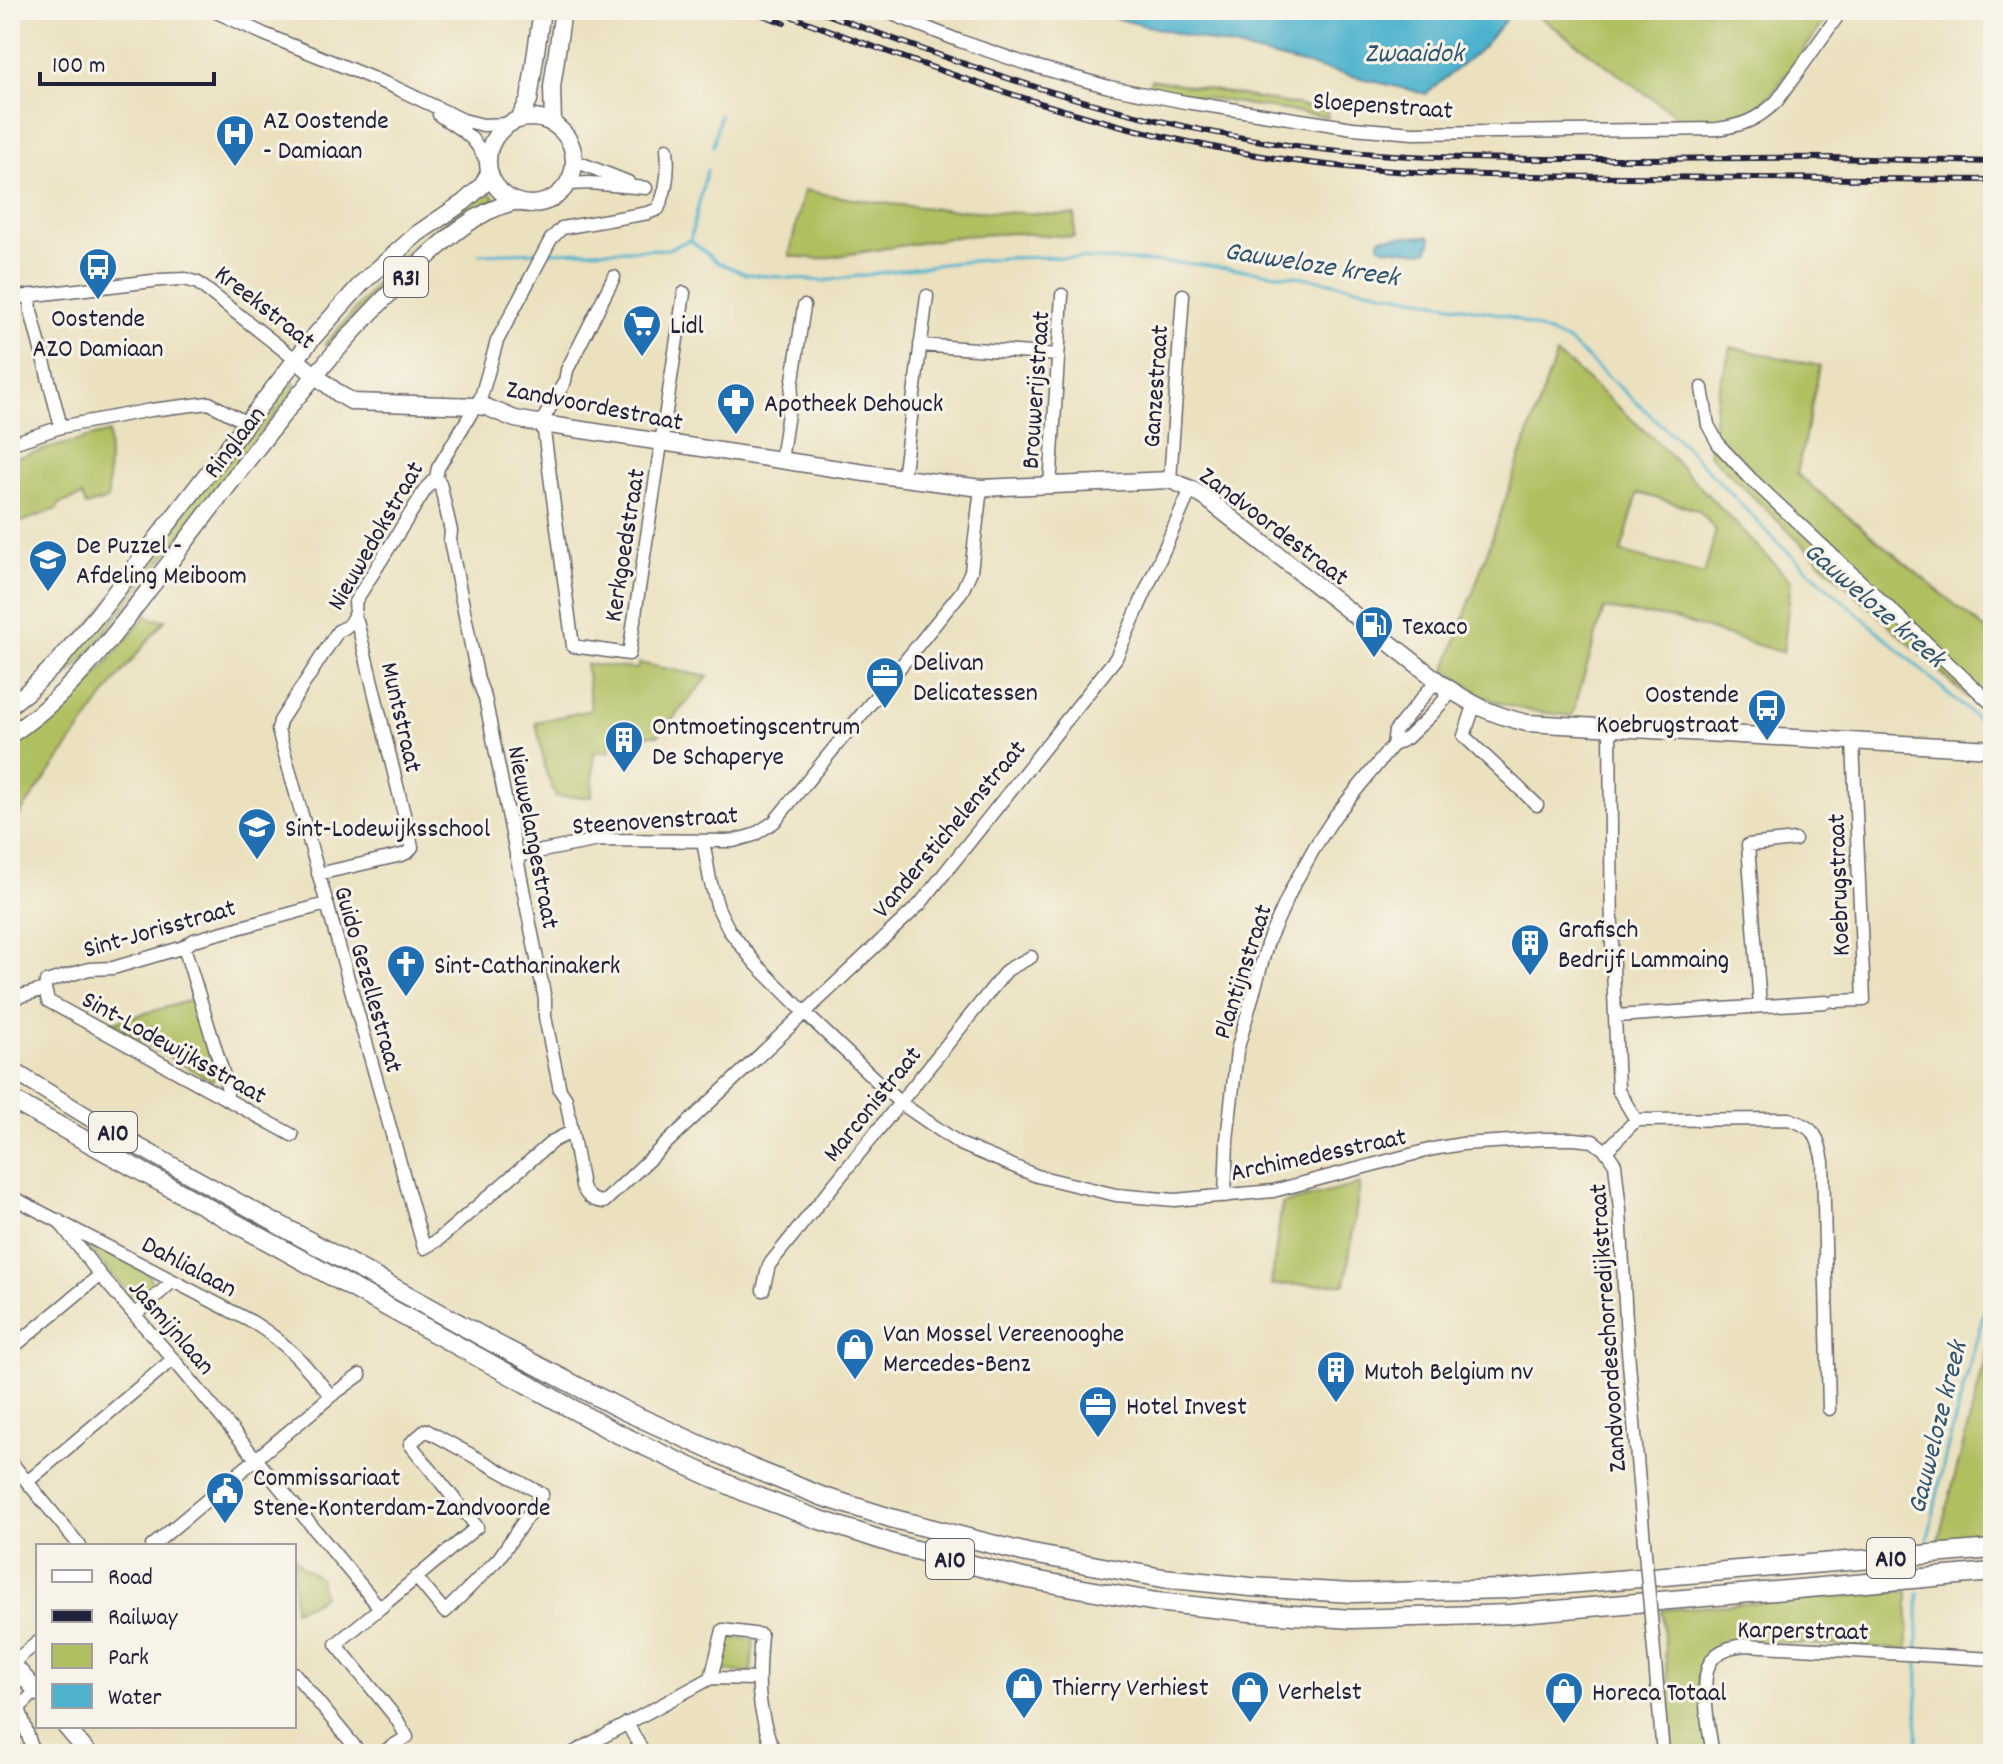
<svg xmlns="http://www.w3.org/2000/svg" width="2003" height="1764" viewBox="0 0 2003 1764" font-family="Dekko,sans-serif">
<style>
.green{fill:#b0bf61;stroke:#69704e;stroke-width:2;fill-rule:evenodd}
.water{fill:#4eb2cd;stroke:#386a84;stroke-width:2}
.lines{fill:none;stroke-linecap:round;stroke-linejoin:round}
.stream{stroke:#4eb2cd;stroke-width:3}
.minor-casing{stroke:#686569;stroke-width:15}
.major-casing{stroke:#686569;stroke-width:19}
.highway-casing{stroke:#686569;stroke-width:21}
.minor{stroke:#fff;stroke-width:12}
.major{stroke:#fff;stroke-width:16}
.highway{stroke:#fff;stroke-width:18}
.rail-casing{stroke:#22223b;stroke-width:6}
.rail{stroke:#f7f3e8;stroke-width:3;stroke-dasharray:9;stroke-linecap:butt}
.minor-bridge-casing{stroke:#686569;stroke-width:15;stroke-linecap:butt}
.minor-bridge{stroke:#fff;stroke-width:12}
.labels{text-anchor:middle;stroke-width:6;stroke-linejoin:round;paint-order:stroke}
.shield{fill:#f7f3e8;stroke:#62616f;stroke-width:2}
.shield-label{font-size:24px;font-weight:bold;fill:#22223b}
.street-label{font-size:26px;fill:#22223b;stroke:#f7f3e8}
.poi-label{font-size:26px;fill:#22223b;stroke:#f7f3e8;text-anchor:start}
.water-label{font-size:28px;font-style:italic;fill:#31546e;stroke:#f7f3e8}
</style>
<rect width="100%" height="100%" fill="#f7f3e8"/>
<filter id="ink" filterUnits="userSpaceOnUse"><feTurbulence type="fractalNoise" baseFrequency=".0125" numOctaves="2"/><feDisplacementMap in="SourceGraphic" scale="16" xChannelSelector="R" yChannelSelector="G"/><feConvolveMatrix kernelMatrix="1 2 1 2 8 2 1 2 1" color-interpolation-filters="sRGB"/></filter>
<filter id="wash" filterUnits="userSpaceOnUse"><feTurbulence type="fractalNoise" baseFrequency=".006" numOctaves="4" result="noise"/><feDisplacementMap in="SourceGraphic" scale="32" xChannelSelector="R" yChannelSelector="G"/><feGaussianBlur stdDeviation="1.8" result="paint"/><feColorMatrix in="noise" values="0 0 0 0 0 0 0 0 0 0 0 0 0 0 0 0 0 1.4 0 .05"/><feComposite in="paint" operator="in"/></filter>
<g filter="url(#wash)">
<rect width="100%" height="100%" fill="#ebe1bf"/>
<!-- green -->
<path class="green" d="M1530,10H1833L1775,90L1760,105L1741,116L1720,121L1682,120Z
M1151,79L1324,110L1327,112L1328,117L1187,95L1149,87Z
M486,188L496,200C480,205 467,215 454,225C407,261 366,303 328,347L325,344L368,295L386,269Z
M804,190C893,209 983,212 1075,215L1074,237L1014,233L962,236L819,259L789,256Z
M1731,347L1820,366L1797,474L1993,636V721L1811,553L1709,454L1718,391Z
M1556,355L1572,366L1655,440L1791,581L1783,653L1675,619L1604,609L1572,716C1516,709 1490,708 1446,669ZM1638,493L1698,510L1716,530L1704,575L1621,552Z
M291,377L296,388L89,653L42,700L10,727V713L27,701Z
M109,432L108,499L86,506L82,496L59,504L57,509L10,526V459Z
M147,614L153,619L165,620L119,676L10,828V747L41,721L62,711L85,690Z
M639,663L708,677L659,735H610V752H594L592,797H556L546,773L536,722L591,710L586,664L637,669Z
M192,1000L216,1077L212,1081L110,1023Z
M1360,1184L1345,1284L1271,1285L1282,1204Z
M90,1244L147,1272L152,1282V1289L142,1298L131,1297L88,1247Z
M1993,1331V1534L1938,1540Z
M294,1557L302,1567L320,1578L323,1595L314,1602L294,1610Z
M1908,1591V1650L1741,1640C1725,1641 1718,1648 1706,1659L1710,1754H1673L1662,1610Z
M725,1637L754,1640L751,1673L722,1671Z"/>
<!-- water -->
<path class="water" d="M1115,10H1514L1482,48L1426,94L1114,18Z
M1429,236L1431,239L1428,250L1422,252L1384,248L1379,245V240L1382,237Z"/>
<g class="lines">
<!-- stream -->
<path class="stream" d="M713,146L720,115
M690,240L707,170
M549,252L668,249L690,240L717,262L746,274L823,281L942,264L1004,258L1052,257L1193,264L1303,277L1505,315L1568,341L1686,447L1779,544L1993,733
M479,254L538,252
M1928,1539L1946,1453L1993,1279
M1918,1650V1594
M1917,1754L1918,1658"/>
</g>
</g>
<g filter="url(#ink)">
<g class="lines">
<!-- minor casing -->
<g class="minor-casing">
<path id="minor" d="M212,10L264,34L394,87L463,120L483,125L508,124
M882,10L960,41L1027,64L1109,87L1185,102L1353,128L1413,133L1717,129C1744,125 1757,120 1777,101L1842,10
M439,115C465,133 474,134 488,165
M575,161L628,182
M568,184L589,183L646,188
M614,277L567,370L565,381L544,418L543,424L573,646L629,654L684,293
M30,295L31,311L61,427
M10,298L161,280L185,279L198,283L295,359
M920,345L1058,355
M1702,388L1708,425L1719,445L1751,479L1993,705
M10,444L61,427L81,423L151,410L209,403L247,423
M781,460L804,306
M436,478L440,483L451,531L450,541L478,680L485,698L545,999V1017L560,1090L566,1099L582,1186C587,1197 592,1201 604,1202L920,904L1116,658L1191,489
M903,478L927,296
M1170,480L1183,295
M1050,487L1062,295
M1474,706L1464,736L1537,805
M1610,727L1612,942L1618,1090L1636,1120
M703,841L710,880L718,908L729,930L756,964L805,1013L899,1102L960,1144L1037,1176L1116,1195L1175,1200L1273,1191L1433,1149L1462,1144L1542,1139H1574L1593,1141L1606,1151L1615,1164L1620,1210L1627,1339L1644,1542
M516,856L599,840L733,841L754,835L774,822L962,591L971,571L981,488
M318,874L402,855L408,852L412,847L357,621L353,619
M184,947L228,1089L226,1097
M45,989L48,1001L292,1135
M10,999L45,989L46,982L89,969L113,968L184,947L194,940L326,904
M1835,1001L1864,1000L1853,741
M1760,1006L1748,845L1795,840
M1616,1016L1826,1002
M1636,1120L1789,1119C1816,1128 1818,1136 1823,1162L1829,1409
M571,1132L553,1141L438,1240L424,1248L278,730L280,721L338,631C351,627 357,614 355,602L427,487L436,478L438,468L481,397L497,341L551,239L562,228L648,213L658,209C667,191 669,169 667,149
M1606,1151L1636,1120
M10,1196L254,1323C289,1345 305,1365 331,1396
M1225,1196L1227,1140L1237,1051L1268,941L1293,886L1316,845L1335,816L1393,745L1407,738L1431,715L1446,698L1443,685L1432,686L1395,731L1393,745
M58,1220L100,1275L173,1359L380,1608L336,1644L396,1718L407,1737L380,1754
M763,1290L769,1265L1007,970L1031,957
M135,1315L173,1281
M10,1350L100,1275
M10,1461L80,1546
M27,1482L173,1359
M152,1546L331,1396L360,1375
M380,1608L477,1527L410,1444L426,1430L542,1494L499,1558L445,1612L416,1577
M1653,1639L1663,1754
M12,1663L38,1642
M294,1673L361,1754
M758,1679L711,1678L723,1630L761,1635C757,1683 756,1709 775,1754
M627,1723L644,1754
M34,1754L19,1708L36,1691
M571,1754L711,1678
M1713,1754C1710,1737 1707,1721 1706,1704C1703,1670 1706,1649 1745,1645L1993,1659"/>
</g>
<!-- major casing -->
<g class="major-casing">
<path id="major" d="M488 161a43 43 0 1 1 86 0a43 43 0 1 1-86 0Z
M519,119L529,100L542,10
M553,123L552,87L563,10
M295,359L339,394L353,402L476,406L486,407L515,419L543,424L865,473L981,488L1170,480L1191,489L1207,499L1443,685C1475,706 1490,714 1527,723L1993,749
M10,705L27,692L59,661L99,613L311,340L362,283L417,234L464,202L482,186L489,173
M10,735C77,691 122,623 170,562C245,464 317,363 406,277C438,247 471,212 514,202
M10,1069L116,1134L278,1224
M10,1661L38,1693
M65,1726L89,1754"/>
</g>
<!-- highway casing -->
<g class="highway-casing">
<path id="highway" d="M10,1099L614,1432L747,1493L817,1519L900,1546L1023,1578L1156,1602L1250,1612L1352,1619L1510,1614L1993,1572
M278,1224L494,1343L623,1410L749,1467L821,1496L894,1519L1027,1553L1163,1578L1251,1587L1352,1593L1505,1589L1993,1549"/>
</g>
<!-- minor -->
<use href="#minor" class="minor"/>
<!-- major -->
<use href="#major" class="major"/>
<!-- highway -->
<use href="#highway" class="highway"/>
<!-- rail casing -->
<g class="rail-casing">
<path id="rail" d="M750,10L784,23
M775,10C944,74 1114,136 1295,161C1404,176 1514,176 1625,177C1748,178 1870,179 1993,180
M816,10C963,66 1113,118 1268,142C1388,161 1509,159 1630,159C1697,159 1763,157 1830,158C1884,159 1939,161 1993,162"/>
</g>
<!-- rail -->
<use href="#rail" class="rail"/>
<!-- minor-bridge casing -->
<g class="minor-bridge-casing">
<path id="minor-bridge" d="M1644,1542L1653,1639"/>
</g>
<!-- minor-bridge -->
<use href="#minor-bridge" class="minor-bridge"/>
</g>
</g>
<!-- icons -->
<defs>
<g id="hospital-pin" transform="scale(2)"><path d="M0 17L-7.5 6A9.5 9.5 0 1 1 7.5 6Z" fill="#1f6fb2" stroke="#f7f3e8"/><path d="M-5-5h3v3.5h4V-5h3V5h-3V1.5h-4V5h-3Z" fill="#fff"/></g>
<g id="bus-pin" transform="scale(2)"><path d="M0 17L-7.5 6A9.5 9.5 0 1 1 7.5 6Z" fill="#1f6fb2" stroke="#f7f3e8"/><path d="M-5-6H5V4H4V6H2V4H-2V6H-4V4H-5ZM-3.5-4V0h7V-4ZM-3.5 1.2v1.5H-2V1.2ZM2 1.2v1.5H3.5V1.2Z" fill="#fff"/></g>
<g id="supermarket-pin" transform="scale(2)"><path d="M0 17L-7.5 6A9.5 9.5 0 1 1 7.5 6Z" fill="#1f6fb2" stroke="#f7f3e8"/><path d="M-6-5.5h2.5l.6 2H6L4.5 2H-2.5L-4.4-4H-6ZM-1.5 3.2a1.3 1.3 0 1 0 .1 0ZM3 3.2a1.3 1.3 0 1 0 .1 0Z" fill="#fff"/></g>
<g id="pharmacy-pin" transform="scale(2)"><path d="M0 17L-7.5 6A9.5 9.5 0 1 1 7.5 6Z" fill="#1f6fb2" stroke="#f7f3e8"/><path d="M-2-6h4v4h4v4h-4v4h-4v-4h-4v-4h4Z" fill="#fff"/></g>
<g id="school-pin" transform="scale(2)"><path d="M0 17L-7.5 6A9.5 9.5 0 1 1 7.5 6Z" fill="#1f6fb2" stroke="#f7f3e8"/><path d="M0-5L7-2L0 1L-7-2ZM-4 1L0 2.5L4 1V4Q0 6-4 4Z" fill="#fff"/></g>
<g id="fuel-pin" transform="scale(2)"><path d="M0 17L-7.5 6A9.5 9.5 0 1 1 7.5 6Z" fill="#1f6fb2" stroke="#f7f3e8"/><path d="M-5.5-6h7V0h2V4h1.3V-2.5L3-4.5l.8-.8L6-3V5H2.5V1h-1V6h-7ZM-4.2-4.7v3.2H.2V-4.7Z" fill="#fff"/></g>
<g id="office-pin" transform="scale(2)"><path d="M0 17L-7.5 6A9.5 9.5 0 1 1 7.5 6Z" fill="#1f6fb2" stroke="#f7f3e8"/><path d="M-6-3h4V-5.5h4V-3h4V5H-6ZM-1-4.5V-3h2v-1.5ZM-6 0V1H6V0Z" fill="#fff"/></g>
<g id="building-pin" transform="scale(2)"><path d="M0 17L-7.5 6A9.5 9.5 0 1 1 7.5 6Z" fill="#1f6fb2" stroke="#f7f3e8"/><path d="M-4-6H4V6H1V3H-1V6H-4ZM-2.5-4.3h1.7v1.8h-1.7ZM.8-4.3h1.7v1.8H.8ZM-2.5-1h1.7V.8h-1.7ZM.8-1h1.7V.8H.8Z" fill="#fff"/></g>
<g id="church-pin" transform="scale(2)"><path d="M0 17L-7.5 6A9.5 9.5 0 1 1 7.5 6Z" fill="#1f6fb2" stroke="#f7f3e8"/><path d="M-1.2-6h2.4v3.5h3.3v2.4h-3.3V6h-2.4V-.1h-3.3v-2.4h3.3Z" fill="#fff"/></g>
<g id="shop-pin" transform="scale(2)"><path d="M0 17L-7.5 6A9.5 9.5 0 1 1 7.5 6Z" fill="#1f6fb2" stroke="#f7f3e8"/><path d="M-5-2.5h2.3a2.7 3.5 0 0 1 5.4 0H5L5.5 6h-11ZM-1.5-2.5h3a1.5 2.3 0 0 0-3 0Z" fill="#fff"/></g>
<g id="civic-pin" transform="scale(2)"><path d="M0 17L-7.5 6A9.5 9.5 0 1 1 7.5 6Z" fill="#1f6fb2" stroke="#f7f3e8"/><path d="M-.6-6.5H3V-4.5H.6V-3L4-1V1h2V6H-6V1h2V-1L-.6-3ZM-1.2 2.5V6h2.4V2.5Z" fill="#fff"/></g>
</defs>
<g fill-rule="evenodd">
<use href="#hospital-pin" x="235" y="134"/>
<use href="#bus-pin" x="98" y="267"/>
<use href="#supermarket-pin" x="642" y="324"/>
<use href="#pharmacy-pin" x="736" y="402"/>
<use href="#school-pin" x="48" y="559"/>
<use href="#fuel-pin" x="1374" y="625"/>
<use href="#office-pin" x="885" y="676"/>
<use href="#bus-pin" x="1767" y="708"/>
<use href="#building-pin" x="624" y="740"/>
<use href="#school-pin" x="257" y="827"/>
<use href="#building-pin" x="1530" y="943"/>
<use href="#church-pin" x="406" y="964"/>
<use href="#shop-pin" x="855" y="1347"/>
<use href="#building-pin" x="1336" y="1370"/>
<use href="#office-pin" x="1098" y="1405"/>
<use href="#civic-pin" x="225" y="1491"/>
<use href="#shop-pin" x="1024" y="1686"/>
<use href="#shop-pin" x="1250" y="1690"/>
<use href="#shop-pin" x="1564" y="1691"/>
</g>
<g class="labels">
<!-- shield labels -->
<g class="shield">
<rect x="384" y="257" width="44" height="40" rx="6"/>
<rect x="89" y="1112" width="48" height="40" rx="6"/>
<rect x="1867" y="1538" width="48" height="40" rx="6"/>
<rect x="926" y="1539" width="48" height="40" rx="6"/>
</g>
<g class="shield-label">
<text x="406" y="285">R31</text>
<text x="113" y="1140">A10</text>
<text x="1891" y="1566">A10</text>
<text x="950" y="1567">A10</text>
</g>
<!-- street labels -->
<g class="street-label">
<text transform="translate(1383 104) rotate(4)" y="9">Sloepenstraat</text>
<text transform="translate(266 306) rotate(38)" y="9">Kreekstraat</text>
<text transform="translate(1154 386) rotate(-86)" y="9">Ganzestraat</text>
<text transform="translate(1034 390) rotate(-86)" y="9">Brouwerijstraat</text>
<text transform="translate(595 404) rotate(11)" y="9">Zandvoordestraat</text>
<text transform="translate(233 441) rotate(-52)" y="9">Ringlaan</text>
<text transform="translate(1275 525) rotate(37)" y="9">Zandvoordestraat</text>
<text transform="translate(374 535) rotate(-60)" y="9">Nieuwedokstraat</text>
<text transform="translate(623 545) rotate(-81)" y="9">Kerkgoedstraat</text>
<text transform="translate(403 717) rotate(77)" y="9">Muntstraat</text>
<text transform="translate(655 819) rotate(-4)" y="9">Steenovenstraat</text>
<text transform="translate(948 828) rotate(-50)" y="9">Vanderstichelenstraat</text>
<text transform="translate(535 837) rotate(79)" y="9">Nieuwelangestraat</text>
<text transform="translate(1837 885) rotate(-92)" y="9">Koebrugstraat</text>
<text transform="translate(159 927) rotate(-16)" y="9">Sint-Jorisstraat</text>
<text transform="translate(1241 971) rotate(-72)" y="9">Plantijnstraat</text>
<text transform="translate(370 979) rotate(74)" y="9">Guido Gezellestraat</text>
<text transform="translate(175 1046) rotate(29)" y="9">Sint-Lodewijksstraat</text>
<text transform="translate(871 1103) rotate(-51)" y="9">Marconistraat</text>
<text transform="translate(1318 1153) rotate(-12)" y="9">Archimedesstraat</text>
<text transform="translate(190 1265) rotate(28)" y="9">Dahlialaan</text>
<text transform="translate(173 1326) rotate(49)" y="9">Jasmijnlaan</text>
<text transform="translate(1606 1328) rotate(-94)" y="9">Zandvoordeschorredijkstraat</text>
<text transform="translate(1803 1629) rotate(1)" y="9">Karperstraat</text>
</g>
<!-- poi labels -->
<g class="poi-label">
<text x="263" y="128">AZ Oostende<tspan x="263" dy="30">- Damiaan</tspan></text>
<text x="98" y="326" text-anchor="middle">Oostende<tspan x="98" dy="30">AZO Damiaan</tspan></text>
<text x="670" y="333">Lidl</text>
<text x="764" y="411">Apotheek Dehouck</text>
<text x="76" y="553">De Puzzel -<tspan x="76" dy="30">Afdeling Meiboom</tspan></text>
<text x="1402" y="634">Texaco</text>
<text x="913" y="670">Delivan<tspan x="913" dy="30">Delicatessen</tspan></text>
<text x="1739" y="702" text-anchor="end">Oostende<tspan x="1739" dy="30">Koebrugstraat</tspan></text>
<text x="652" y="734">Ontmoetingscentrum<tspan x="652" dy="30">De Schaperye</tspan></text>
<text x="285" y="836">Sint-Lodewijksschool</text>
<text x="1558" y="937">Grafisch<tspan x="1558" dy="30">Bedrijf Lammaing</tspan></text>
<text x="434" y="973">Sint-Catharinakerk</text>
<text x="883" y="1341">Van Mossel Vereenooghe<tspan x="883" dy="30">Mercedes-Benz</tspan></text>
<text x="1364" y="1379">Mutoh Belgium nv</text>
<text x="1126" y="1414">Hotel Invest</text>
<text x="253" y="1485">Commissariaat<tspan x="253" dy="30">Stene-Konterdam-Zandvoorde</tspan></text>
<text x="1052" y="1695">Thierry Verhiest</text>
<text x="1278" y="1699">Verhelst</text>
<text x="1592" y="1700">Horeca Totaal</text>
</g>
<!-- water labels -->
<g class="water-label">
<text x="1414" y="61">Zwaaidok</text>
<text transform="translate(1312 262) rotate(9)" y="10">Gauweloze kreek</text>
<text transform="translate(1876 603) rotate(41)" y="10">Gauweloze kreek</text>
<text transform="translate(1935 1427) rotate(-76)" y="10">Gauweloze kreek</text>
</g>
</g>
<!-- margin -->
<rect width="2003" height="1764" fill="none" stroke="#f7f3e8" stroke-width="40"/>
<!-- legend -->
<rect x="36" y="1544" width="260" height="184" fill="#f7f3e8" stroke="#a29fa3" stroke-width="2"/>
<rect x="52" y="1570" width="40" height="12" fill="#ffffff" stroke="#a29fa3" stroke-width="2"/>
<text x="108" y="1584" font-size="24" fill="#22223b">Road</text>
<rect x="52" y="1610" width="40" height="12" fill="#22223b" stroke="#a29fa3" stroke-width="2"/>
<text x="108" y="1624" font-size="24" fill="#22223b">Railway</text>
<rect x="52" y="1644" width="40" height="24" fill="#b0bf61" stroke="#a29fa3" stroke-width="2"/>
<text x="108" y="1664" font-size="24" fill="#22223b">Park</text>
<rect x="52" y="1684" width="40" height="24" fill="#4eb2cd" stroke="#a29fa3" stroke-width="2"/>
<text x="108" y="1704" font-size="24" fill="#22223b">Water</text>
<!-- scale -->
<path d="M40 72v12h174v-12" fill="none" stroke="#22223b" stroke-width="4"/>
<text x="52" y="72" font-size="24" fill="#22223b" stroke="#f7f3e8" stroke-width="6" paint-order="stroke">100 m</text>
</svg>
